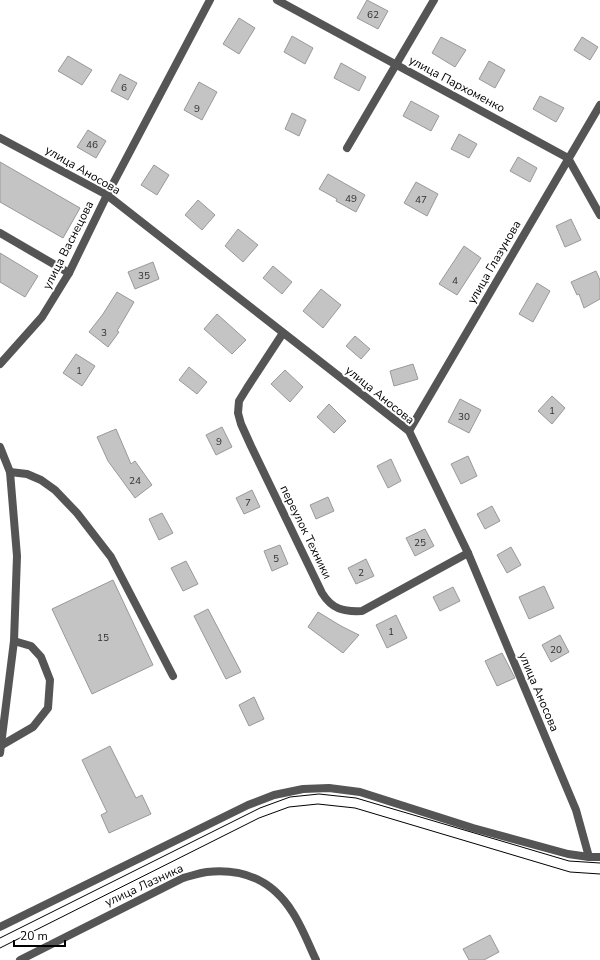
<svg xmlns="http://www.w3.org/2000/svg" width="600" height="960" viewBox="0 0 600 960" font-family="'Nunito Sans',sans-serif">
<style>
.building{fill:#c4c4c4;stroke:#999}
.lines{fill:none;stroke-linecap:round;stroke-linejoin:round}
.service{stroke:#555;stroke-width:8}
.minor{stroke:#555;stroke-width:8}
.tertiary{stroke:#555;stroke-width:8}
.tram{stroke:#000;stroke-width:1}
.labels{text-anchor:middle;stroke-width:4;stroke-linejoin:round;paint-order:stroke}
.number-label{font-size:10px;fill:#313131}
.street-label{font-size:12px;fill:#000;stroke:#fff}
</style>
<rect width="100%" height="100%" fill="#fff"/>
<!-- building -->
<path class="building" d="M367,0L388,11L378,29L357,18Z
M239,18L255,28L239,54L223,44Z
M292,36L313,48L305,64L284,52Z
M441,37L466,50L455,67L432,53Z
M582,37L598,47L590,60L574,50Z
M68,56L92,70L82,85L58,71Z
M489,61L505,70L495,88L479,79Z
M341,63L366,77L359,91L334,78Z
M120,74L137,83L128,100L111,91Z
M199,82L217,92L202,120L184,110Z
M540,96L564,108L556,122L533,109Z
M411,101L439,116L431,131L403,116Z
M292,113L306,120L299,136L285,129Z
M88,130L106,141L96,158L77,147Z
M459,134L477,144L469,158L451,149Z
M518,157L537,168L530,182L510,171Z
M0,162L80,208L63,238L0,202Z
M154,165L169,175L157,195L141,185Z
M328,174L365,195L356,212L336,201L337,199L319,189Z
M416,182L438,194L427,216L404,203Z
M198,200L215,215L202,230L185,215Z
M571,219L581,240L565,247L556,226Z
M238,229L258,245L243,262L225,246Z
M464,246L481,258L457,295L439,284Z
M0,253L38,276L25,297L0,282Z
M153,262L159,279L135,289L128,272Z
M273,266L292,282L282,294L263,278Z
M596,271L600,280V299L584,308L579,294L577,295L571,282Z
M537,283L550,291L533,322L519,314Z
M321,289L341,305L323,328L303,311Z
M117,292L134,302L117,331L119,332L108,347L89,332L103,314Z
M217,314L246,340L232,354L204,329Z
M355,336L370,349L361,359L346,346Z
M76,354L95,366L82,386L63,373Z
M413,364L418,379L394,386L390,371Z
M189,367L207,382L197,394L179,380Z
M285,370L303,387L290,402L271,384Z
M552,396L565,408L552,424L538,411Z
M460,399L481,410L469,433L448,422Z
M329,404L346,421L334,433L317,417Z
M222,427L232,447L216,455L206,435Z
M116,429L131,464L135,461L152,485L135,498L108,461L97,437Z
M468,456L477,476L461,484L451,464Z
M391,459L401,481L388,488L377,466Z
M252,490L260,507L244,514L236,498Z
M328,497L334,511L316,519L310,505Z
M492,506L500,521L485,529L477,514Z
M162,513L173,533L159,540L149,519Z
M425,529L434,546L415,556L406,538Z
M280,545L288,564L272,571L264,551Z
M511,547L521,565L507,573L497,555Z
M366,559L374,576L356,584L348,568Z
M186,561L198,584L183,591L171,568Z
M113,580L153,665L92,694L52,609Z
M544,586L554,608L529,619L519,597Z
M453,587L460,601L440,611L433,597Z
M208,609L241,672L226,679L194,616Z
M318,612L341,626L359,635L343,653L308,627Z
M396,615L407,638L387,648L376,625Z
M560,635L569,652L551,662L542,645Z
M502,653L515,678L497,686L485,661Z
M254,697L264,719L249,726L239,705Z
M110,746L136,798L142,795L151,814L109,833L101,815L107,812L82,760Z
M490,935L499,952L484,960H469L463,949Z"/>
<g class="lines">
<!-- service -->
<path class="service" d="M347,148L434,0
M0,233L69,273
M10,472L27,474L41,480L55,490L77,513L111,557L173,676
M2,745L33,727L48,708L50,680L41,657L31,646L14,641"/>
<!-- minor -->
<path class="minor" d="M277,0L568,158L600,215
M0,138L107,195L210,0
M283,333L247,388L239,401L238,413L241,424L251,446L322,593C332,609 343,612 362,611L468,553
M409,431L600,105
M0,927L248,805L274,795L303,789L329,788L360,792L473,828L568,854L589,857
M20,960L183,878C191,876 199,873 207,872C245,868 273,881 293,913C302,927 309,945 316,960"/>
<!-- tertiary -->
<path class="tertiary" d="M0,364L42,317L69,273L107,195L409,431L468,553L576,810L589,857H600
M0,447L10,472L17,556L14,641L0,753"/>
<!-- tram -->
<path class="tram" d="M0,938L260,808L290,797L319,794L356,798L569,861L600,863
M0,948L259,818L289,807L318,804L355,808L570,872L600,874"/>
</g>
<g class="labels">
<!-- number labels -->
<g class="number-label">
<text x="373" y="18">62</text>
<text x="124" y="91">6</text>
<text x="197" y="112">9</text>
<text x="92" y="148">46</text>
<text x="351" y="202">49</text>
<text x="421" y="203">47</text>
<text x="144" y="279">35</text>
<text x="455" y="284">4</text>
<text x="104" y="336">3</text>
<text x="79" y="374">1</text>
<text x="552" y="414">1</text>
<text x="464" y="420">30</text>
<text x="219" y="445">9</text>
<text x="135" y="484">24</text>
<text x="248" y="506">7</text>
<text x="420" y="546">25</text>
<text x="276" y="562">5</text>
<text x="361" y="576">2</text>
<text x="391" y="635">1</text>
<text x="103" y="641">15</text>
<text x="556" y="653">20</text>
</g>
<!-- street labels -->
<g class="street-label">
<text transform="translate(457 84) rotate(28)" y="4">улица Пархоменко</text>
<text transform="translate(83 170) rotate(30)" y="4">улица Аносова</text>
<text transform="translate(68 245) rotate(-63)" y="4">улица Васнецова</text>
<text transform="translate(494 262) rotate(-60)" y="4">улица Глазунова</text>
<text transform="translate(380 395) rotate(39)" y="4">улица Аносова</text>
<text transform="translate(306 532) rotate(64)" y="4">переулок Техники</text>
<text transform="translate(539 692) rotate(67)" y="4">улица Аносова</text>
<text transform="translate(144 885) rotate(-25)" y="4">улица Лазника</text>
</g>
</g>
<!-- scale -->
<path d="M14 940v6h51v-6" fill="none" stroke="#000000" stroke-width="2"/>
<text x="20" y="940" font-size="12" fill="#000000" stroke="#ffffff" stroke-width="3" paint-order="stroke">20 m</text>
</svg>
